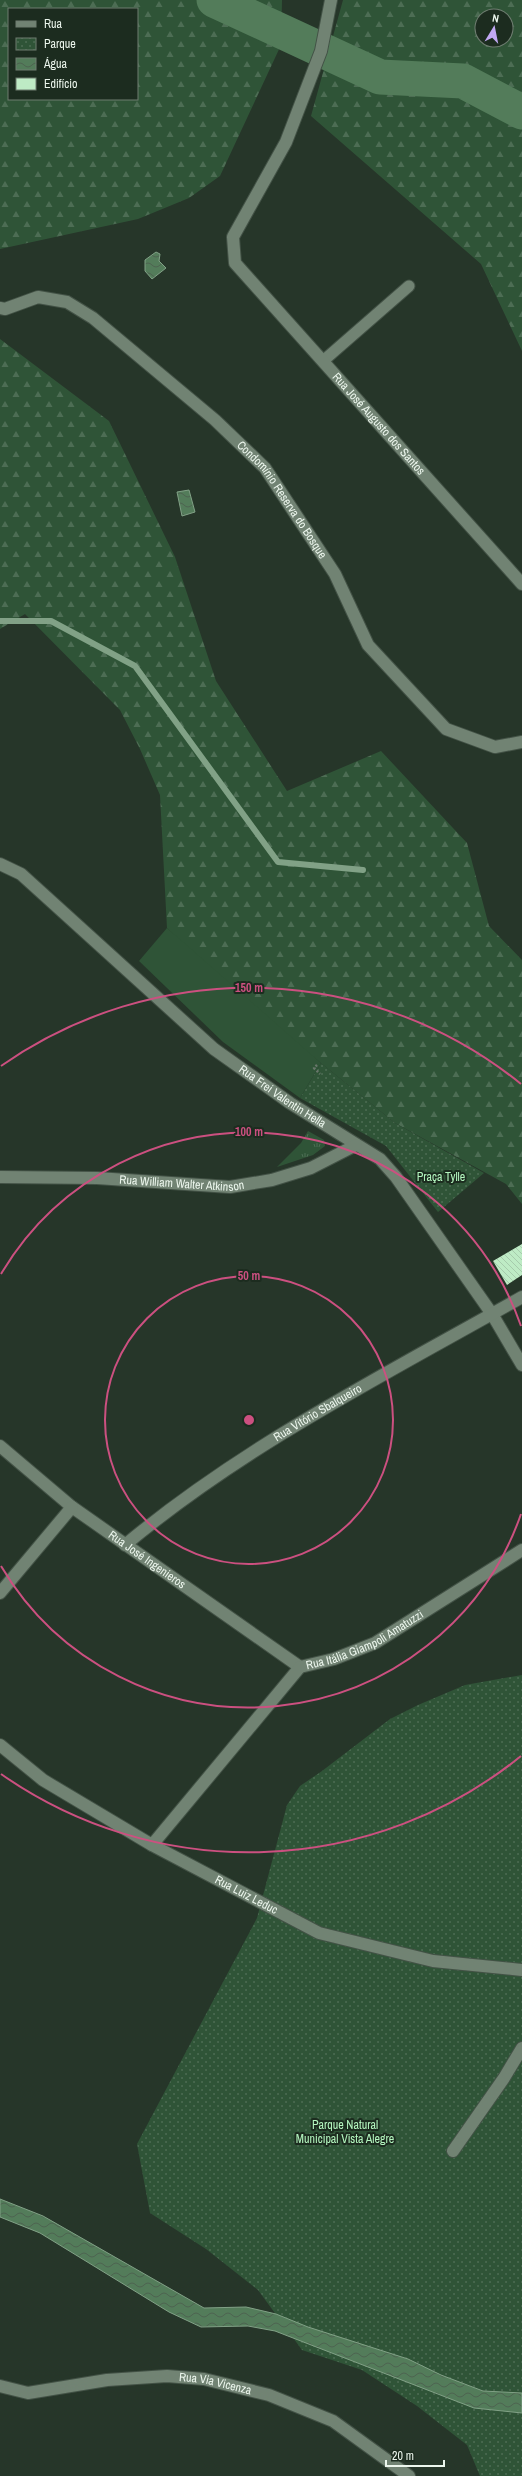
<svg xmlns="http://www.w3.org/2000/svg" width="522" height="2476" viewBox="0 0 522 2476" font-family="'Archivo Narrow',sans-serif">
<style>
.grass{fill:url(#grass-tufts)}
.forest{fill:url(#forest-firs);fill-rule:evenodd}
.park{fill:url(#park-dots)}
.garden{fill:#2f5437}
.water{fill:url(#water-waves);stroke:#81a186}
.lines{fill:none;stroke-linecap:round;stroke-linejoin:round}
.stream{stroke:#81a186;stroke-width:6}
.river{stroke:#537c5a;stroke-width:35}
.building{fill:url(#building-back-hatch)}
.lane-casing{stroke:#435246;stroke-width:13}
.street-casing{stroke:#435246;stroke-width:14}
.path{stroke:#69776b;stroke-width:2.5;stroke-dasharray:2 2;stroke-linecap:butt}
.lane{stroke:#718373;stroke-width:11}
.street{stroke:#718373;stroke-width:12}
.ring{fill:none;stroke:#cc5080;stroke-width:2}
.labels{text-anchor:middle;stroke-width:4;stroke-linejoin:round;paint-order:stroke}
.street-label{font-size:12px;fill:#ecf6ed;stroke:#1c2c1f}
.park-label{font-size:12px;fill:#b4f6bf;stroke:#1c2c1f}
.centre{fill:#cc5080;stroke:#1c2c1f;stroke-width:2}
.ring-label{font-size:12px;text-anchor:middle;font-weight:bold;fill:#cc5080;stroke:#1c2c1f;stroke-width:4;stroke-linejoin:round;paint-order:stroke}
</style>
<defs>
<pattern id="grass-tufts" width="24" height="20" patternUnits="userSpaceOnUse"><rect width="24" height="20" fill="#2f5437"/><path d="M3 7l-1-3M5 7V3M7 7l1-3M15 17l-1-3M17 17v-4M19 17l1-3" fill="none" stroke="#4d6d54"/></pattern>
<pattern id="forest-firs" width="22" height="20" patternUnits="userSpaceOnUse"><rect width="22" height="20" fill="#2f5437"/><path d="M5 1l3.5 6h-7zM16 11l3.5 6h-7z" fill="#4d6d54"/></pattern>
<pattern id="park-dots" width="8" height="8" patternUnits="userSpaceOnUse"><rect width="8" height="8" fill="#2f5437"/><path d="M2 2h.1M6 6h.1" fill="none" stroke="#4d6d54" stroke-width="1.8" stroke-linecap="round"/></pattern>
<pattern id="water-waves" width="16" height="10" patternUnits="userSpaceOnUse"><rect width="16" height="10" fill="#537c5a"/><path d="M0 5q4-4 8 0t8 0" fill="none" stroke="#4d6350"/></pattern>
<pattern id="building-back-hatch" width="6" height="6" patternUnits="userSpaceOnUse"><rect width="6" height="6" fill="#beebc5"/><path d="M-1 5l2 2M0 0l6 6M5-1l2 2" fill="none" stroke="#a6cbac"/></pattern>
</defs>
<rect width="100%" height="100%" fill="#263629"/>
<!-- grass -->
<path class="grass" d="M308,1131L324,1140L325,1146L313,1155L277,1167L301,1143Z"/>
<!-- forest -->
<path class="forest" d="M0,0H282L281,45L220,176L189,198L138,219L0,249ZM9,9H137V99H9Z
M343,0H522V351L481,264L311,116ZM482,16H506V40H482Z
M0,339L109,421L175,557L216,681L287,791L381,751L467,843L489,926L522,960V1204L506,1184L395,1123L232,991L167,928L160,795L140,749L120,710L25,614L0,629Z"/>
<!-- park -->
<path class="park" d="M321,1063L395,1123L484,1173L438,1212L386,1146L300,1098Z
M522,1675V2476H480L467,2445L417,2406L362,2370L302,2350L258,2290L206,2249L150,2213L137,2144L257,1918L287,1805L300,1786L322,1771L390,1719L418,1705L465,1685Z"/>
<!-- garden -->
<path class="garden" d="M167,928L321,1063L300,1098L223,1042L139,961Z"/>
<!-- water -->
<path class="water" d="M156,252L160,254L159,261L166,268L152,279L145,271V260Z
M189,490L195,512L182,516L177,492Z
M0,2199L43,2216L204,2308L246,2307L276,2314L308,2327L408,2359L441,2375L483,2391L522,2393V2413L474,2408L275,2331L248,2326L201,2327L169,2312L40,2233L0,2217Z"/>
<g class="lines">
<!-- stream -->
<path class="stream" d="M0,621H51L135,666L278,862L363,870"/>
<!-- river -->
<path class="river" d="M214,0L380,77L463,81L522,112"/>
</g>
<!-- building -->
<path class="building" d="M522,1244V1275L507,1285L493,1261Z"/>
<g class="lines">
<!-- lane casing -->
<g class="lane-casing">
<path id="lane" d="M323,361L409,286"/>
</g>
<!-- street casing -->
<g class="street-casing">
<g id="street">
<path id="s1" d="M331,0L321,51L286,142L233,237L235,263L522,584"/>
<path id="s2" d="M0,308L5,309L38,297L67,302L93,318L215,420L265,468L335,574L368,645L446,729L495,747L522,742"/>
<path id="s3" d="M0,864L21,874L214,1049L290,1103L380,1159L396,1177L492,1314L522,1365"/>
<path id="s4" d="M0,1177L97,1178L230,1187L272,1180L311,1168L356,1145"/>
<path id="s5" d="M0,1446L72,1507L300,1667"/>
<path id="s6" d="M125,1545C245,1445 386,1374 522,1297"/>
<path d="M0,1593L72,1507"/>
<path id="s7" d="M0,1745L43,1780L152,1845L319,1933L433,1961L522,1970"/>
<path id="s8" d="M152,1845L300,1667L334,1659L375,1643L522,1550"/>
<path d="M453,2151L504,2078L522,2048"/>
<path id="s9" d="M0,2386L28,2393L107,2380L167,2376L204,2379L269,2395L333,2421L409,2476"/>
</g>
</g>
<!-- path -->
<path class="path" d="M317,1065L314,1068L320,1074"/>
<!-- lane -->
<use href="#lane" class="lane"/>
<!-- street -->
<use href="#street" class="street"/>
</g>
<!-- distance rings -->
<g class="ring">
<circle cx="249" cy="1420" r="144"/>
<path d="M521 1514A288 288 0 0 1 1 1566M1 1274A288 288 0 0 1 521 1326"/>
<path d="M521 1756A432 432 0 0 1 1 1774M1 1066A432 432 0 0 1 521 1084"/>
</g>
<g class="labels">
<!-- street labels -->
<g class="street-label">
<text dy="4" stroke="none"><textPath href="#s1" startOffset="500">Rua José Augusto dos Santos</textPath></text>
<text dy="4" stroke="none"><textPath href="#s2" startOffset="364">Condomínio Reserva do Bosque</textPath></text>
<text dy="4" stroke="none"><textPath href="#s3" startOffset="367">Rua Frei Valentin Hella</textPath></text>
<text dy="4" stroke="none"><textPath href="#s4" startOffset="182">Rua William Walter Atkinson</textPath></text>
<text dy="4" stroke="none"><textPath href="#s6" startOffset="234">Rua Vitório Sbalqueiro</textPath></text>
<text dy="4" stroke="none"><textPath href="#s5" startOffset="186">Rua José Ingenieros</textPath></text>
<text dy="4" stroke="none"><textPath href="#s8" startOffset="302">Rua Itália Giampoli Amatuzzi</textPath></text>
<text dy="4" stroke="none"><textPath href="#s7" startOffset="289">Rua Luiz Leduc</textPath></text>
<text dy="4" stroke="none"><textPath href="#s9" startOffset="218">Rua Via Vicenza</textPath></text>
</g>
<!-- park labels -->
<g class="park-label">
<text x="441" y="1181">Praça Tylle</text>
<text x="345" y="2129">Parque Natural<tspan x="345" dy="14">Municipal Vista Alegre</tspan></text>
</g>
</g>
<circle cx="249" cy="1420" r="6" class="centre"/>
<g class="ring-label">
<text x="249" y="992">150 m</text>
<text x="249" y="1136">100 m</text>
<text x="249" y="1280">50 m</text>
</g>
<!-- legend -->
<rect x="8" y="8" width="130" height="92" fill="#1c2c1f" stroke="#6f7d71"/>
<rect x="16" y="21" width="20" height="6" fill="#718373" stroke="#6f7d71"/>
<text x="44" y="28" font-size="12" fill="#ecf6ed">Rua</text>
<rect x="16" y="38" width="20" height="12" fill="url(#park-dots)" stroke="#6f7d71"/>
<text x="44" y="48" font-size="12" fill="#ecf6ed">Parque</text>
<rect x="16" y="58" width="20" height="12" fill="url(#water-waves)" stroke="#6f7d71"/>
<text x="44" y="68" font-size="12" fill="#ecf6ed">Água</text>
<rect x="16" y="78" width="20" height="12" fill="#beebc5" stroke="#6f7d71"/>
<text x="44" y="88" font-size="12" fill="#ecf6ed">Edifício</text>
<!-- north arrow -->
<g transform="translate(494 28) rotate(10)"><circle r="19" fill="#1c2c1f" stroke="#6f7d71"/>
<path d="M0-3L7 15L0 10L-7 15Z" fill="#c1a8f3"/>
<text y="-6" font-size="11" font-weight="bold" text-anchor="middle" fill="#ecf6ed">N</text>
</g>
<!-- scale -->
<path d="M386 2460v6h58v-6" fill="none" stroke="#ecf6ed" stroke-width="2"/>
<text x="392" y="2460" font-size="12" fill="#ecf6ed" stroke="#1c2c1f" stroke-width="3" paint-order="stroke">20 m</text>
</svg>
